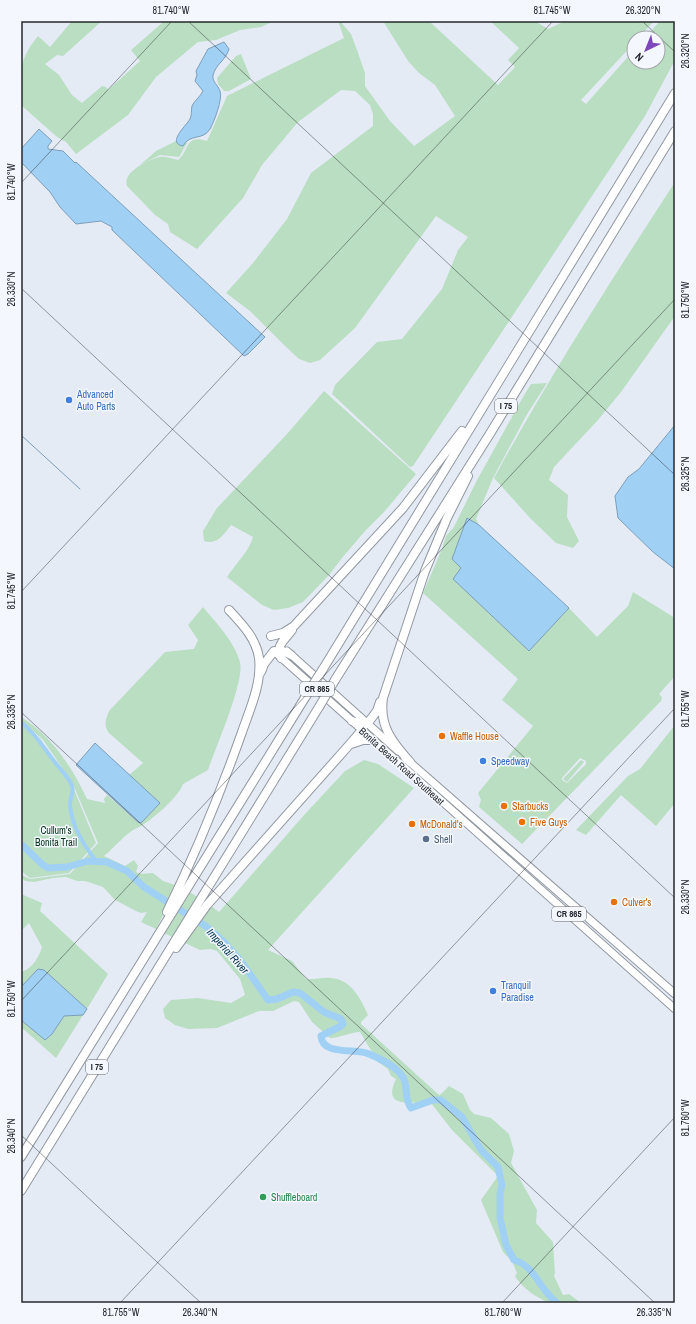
<svg xmlns="http://www.w3.org/2000/svg" width="696" height="1324" viewBox="0 0 696 1324" font-family="'Archivo Narrow',sans-serif">
<style>
.green{fill:#badec2;fill-rule:evenodd}
.water{fill:#a1d0f5;stroke:#7c9eb9}
.lines{fill:none;stroke-linecap:round;stroke-linejoin:round}
.stream{stroke:#7c9eb9;stroke-width:1}
.canal{stroke:#a1d0f5;stroke-width:4}
.river{stroke:#a1d0f5;stroke-width:7}
.primary-casing{stroke:#9298a1;stroke-width:9}
.highway-casing{stroke:#9298a1;stroke-width:10}
.primary{stroke:#fff;stroke-width:7}
.highway{stroke:#fff;stroke-width:8}
.highway-bridge-casing{stroke:#9298a1;stroke-width:10;stroke-linecap:butt}
.highway-bridge{stroke:#fff;stroke-width:8}
.ticks{fill:none;stroke:#26282c;stroke-width:1;stroke-opacity:0.45}
.shop-dot{fill:#3f7fe0;stroke:#f4f8fe;stroke-width:1.5}
.food-dot{fill:#e8710a;stroke:#f4f8fe;stroke-width:1.5}
.service-dot{fill:#5c6f8a;stroke:#f4f8fe;stroke-width:1.5}
.leisure-dot{fill:#2e9e5b;stroke:#f4f8fe;stroke-width:1.5}
.labels{text-anchor:middle;stroke-width:3;stroke-linejoin:round;paint-order:stroke}
.shield{fill:#f4f8fe;stroke:#64666b;stroke-width:1}
.shield-label{font-size:9px;font-weight:bold;fill:#26282c}
.shop-label{font-size:10px;fill:#366cbe;stroke:#f4f8fe;text-anchor:start}
.food-label{font-size:10px;fill:#c56008;stroke:#f4f8fe;text-anchor:start}
.street-label{font-size:10px;fill:#26282c;stroke:#f4f8fe}
.park-label{font-size:10px;fill:#033417;stroke:#f4f8fe}
.service-label{font-size:10px;fill:#4e5e75;stroke:#f4f8fe;text-anchor:start}
.leisure-label{font-size:10px;fill:#27864d;stroke:#f4f8fe;text-anchor:start}
.water-label{font-size:11px;font-style:italic;fill:#033452;stroke:#f4f8fe}
.neatline{fill:none;stroke:#26282c;stroke-width:1.5}
.ticks-label{font-size:10px;text-anchor:middle;fill:#26282c}
</style>
<rect width="100%" height="100%" fill="#e4ebf5"/>
<!-- green -->
<path class="green" d="M72,21H102L63,56L57,55L45,64L59,75L72,95L82,103L102,86L106,87L108,90L140,61L131,50L162,23L168,21H274L261,27L240,30L216,40L198,42L156,77L128,115L76,154L66,142L57,137L21,105C21,73 17,62 38,36L50,47Z
M338,21H340L351,34L357,50L365,73V86L390,121L414,146L455,116L435,85L419,73L408,61L383,21H429L498,85L515,67L508,60L519,48L490,21H535L548,29L565,21H654L638,38H634V43L581,100L586,104L634,50V62H658V38H645L660,21H675V60L645,116L413,466L410,467L332,394L335,385L377,342L402,339L442,289L458,250L468,237L436,216L355,328L320,360L310,363L299,359L283,344L250,311L226,293L253,263L287,219L311,173L373,126V114L370,105L355,91L341,90L298,122L262,165L243,198L197,249L170,232L168,224L155,215L127,186C122,172 148,160 160,157C166,156 172,159 178,160C190,151 184,134 207,141L227,96L344,38Z
M241,54L251,79L229,91H224L218,84L217,78L236,56Z
M176,141L187,143L179,157L160,155L140,165L156,151Z
M675,182V316L621,392L598,420L554,467L549,480L568,495L567,517L579,541L573,548L556,543L530,518L494,478C549,377 612,279 675,182Z
M547,383L526,416L493,478L476,519L479,525L467,518L461,568L528,651L569,608L597,637L628,606L633,592L675,618V676L659,694L662,697L661,701L522,844L479,807L481,800L478,793L533,726L502,700L518,679L423,593L442,549L446,536L454,527L476,482L523,397L531,384ZM580,758L586,761V764L567,783L562,780V778Z
M324,391L416,474L384,512L365,531L342,558L329,575L303,602L288,608L274,610L262,605L227,577C235,564 249,552 253,537L231,525C223,535 218,545 204,541L203,531L217,508L287,434Z
M203,607C217,624 234,641 240,662C245,681 215,749 208,770L183,784C179,797 150,822 137,828C127,832 113,849 104,856L125,866L134,860L138,866L136,872L141,874L153,873L163,881L178,886L156,929L141,922L147,912L141,913L136,911L115,900L103,887L85,881H77L66,877L53,878L34,882L25,881L22,878V875L30,879L70,874L98,843L72,782L43,740L21,720V717C50,734 73,768 87,799L105,803L104,799L107,795L139,823L142,822L159,803L129,775L143,763L109,733C103,725 106,719 109,711L165,652L194,649L198,640L188,625Z
M21,722L42,741L46,750L71,782L96,843L69,873L30,878L21,871Z
M675,725V803L656,826L621,795L586,835L576,830L628,776L640,769Z
M364,760L378,764L414,788L268,950L292,961L306,979C314,980 323,977 331,978C351,979 361,999 368,1015L361,1022V1024L439,1095L441,1094L449,1086L463,1094L470,1110L474,1114L491,1118L509,1134L514,1151L511,1163L537,1210L536,1223L553,1242L555,1273L554,1276L563,1295L569,1294L581,1303C572,1303 561,1305 552,1303C539,1300 522,1288 515,1276L517,1273L512,1261L503,1252L481,1200L498,1176L452,1130L431,1103C413,1101 381,1110 396,1079L391,1076L388,1069L378,1062L360,1032C350,1032 341,1038 330,1038L312,1022L299,1002L294,1001L273,1011H259L217,1028L188,1029L175,1025L165,1018L163,1009L171,1000L198,998L231,1003L245,995L240,979L217,951L211,949L200,950L183,942L210,905L219,912L305,814L345,771Z
M581,760L584,762L567,782L563,779Z
M188,891L199,898L174,938L162,932Z
M21,894L42,903L40,911L108,974L87,1009L44,970H37L21,987V972C32,969 39,957 42,947L29,923L21,931Z
M64,1015H83L56,1058L21,1027V1020L25,1023L58,1024Z"/>
<!-- water -->
<path class="water" d="M224,42L229,49C226,60 216,64 213,75C212,82 218,85 220,91C223,99 214,122 210,129C203,141 190,133 183,146C166,143 187,125 190,119C192,115 191,110 192,106C194,101 200,97 203,91L195,81L197,75L196,71L208,49Z
M39,129L52,141L48,146V149L63,151L75,163L76,162L265,337L248,354L244,356L112,230V227L101,221L76,224L60,207L50,192L21,162V149Z
M675,425V569L653,552L618,518L615,496L628,477L639,469Z
M467,518L479,525L569,608L529,651L453,579L461,568L452,559Z
M95,743L160,803L142,822L139,823L76,765Z
M38,969L44,970L87,1009L83,1015L64,1016L52,1034L45,1040L21,1020V987Z"/>
<g class="lines">
<!-- stream -->
<path class="stream" d="M21,435L80,489"/>
<!-- canal -->
<path class="canal" d="M21,722C36,734 43,747 54,761C60,769 69,777 72,786C74,792 70,798 70,804C71,826 84,846 97,862"/>
<!-- river -->
<path class="river" d="M21,844L43,865L48,868L67,867L88,861L107,862L127,871L144,887L207,927L224,942L240,960L268,1000L277,999L293,992L300,993L324,1012L341,1019L343,1024L341,1026L321,1036C322,1056 356,1048 369,1054C381,1059 401,1068 405,1082C407,1090 405,1101 411,1108L433,1100H441L462,1117L481,1150L498,1167L502,1185L500,1194V1218L506,1245L514,1260C535,1266 539,1289 557,1303"/>
<!-- primary casing -->
<g class="primary-casing">
<path id="primary" d="M287,651L398,751
M277,654L675,1009
M405,758L675,994"/>
</g>
<!-- highway casing -->
<g class="highway-casing">
<path id="highway" d="M271,636L283,633L294,626L403,508L462,431
M281,658C275,645 285,640 292,630
M323,669L675,93
M261,672L264,664L274,651H283L291,655
M335,680L491,432L675,131
M352,721L361,724H367L377,711L380,702
M351,744L363,740H373
M410,762C392,742 379,726 383,698L425,571L447,518L468,476
M167,912C196,853 220,794 242,732C250,709 262,683 259,658C256,638 242,624 229,610
M176,948L207,905L350,744L362,730L360,718
M21,1157L306,696
M21,1191L319,707"/>
</g>
<!-- primary -->
<use href="#primary" class="primary"/>
<!-- highway -->
<use href="#highway" class="highway"/>
<!-- highway-bridge casing -->
<g class="highway-bridge-casing">
<path id="highway-bridge" d="M306,696L323,669
M319,707L335,680"/>
</g>
<!-- highway-bridge -->
<use href="#highway-bridge" class="highway-bridge"/>
</g>
<!-- ticks -->
<path class="ticks" d="M188,21L675,475M642,21L675,52M21,183L172,21M21,288L675,898M21,592L553,21M21,712L655,1303M21,1001L675,299M21,1135L201,1303M120,1303L675,708M502,1303L675,1117"/>
<!-- markers -->
<g class="shop-dot">
<circle cx="69" cy="400" r="4"/>
<circle cx="483" cy="761" r="4"/>
<circle cx="493" cy="991" r="4"/>
</g>
<g class="food-dot">
<circle cx="442" cy="736" r="4"/>
<circle cx="504" cy="806" r="4"/>
<circle cx="522" cy="822" r="4"/>
<circle cx="412" cy="824" r="4"/>
<circle cx="614" cy="902" r="4"/>
</g>
<circle class="service-dot" cx="426" cy="839" r="4"/>
<circle class="leisure-dot" cx="263" cy="1197" r="4"/>
<g class="labels">
<!-- shield labels -->
<g class="shield">
<rect x="495" y="399" width="22" height="14" rx="3"/>
<rect x="300" y="682" width="34" height="14" rx="3"/>
<rect x="552" y="907" width="34" height="14" rx="3"/>
<rect x="86" y="1060" width="22" height="14" rx="3"/>
</g>
<g class="shield-label">
<text x="506" y="409">I 75</text>
<text x="317" y="692">CR 865</text>
<text x="569" y="917">CR 865</text>
<text x="97" y="1070">I 75</text>
</g>
<!-- shop labels -->
<g class="shop-label">
<text x="77" y="398">Advanced<tspan x="77" dy="12">Auto Parts</tspan></text>
<text x="491" y="765">Speedway</text>
<text x="501" y="989">Tranquil<tspan x="501" dy="12">Paradise</tspan></text>
</g>
<!-- food labels -->
<g class="food-label">
<text x="450" y="740">Waffle House</text>
<text x="512" y="810">Starbucks</text>
<text x="530" y="826">Five Guys</text>
<text x="420" y="828">McDonald's</text>
<text x="622" y="906">Culver's</text>
</g>
<!-- street labels -->
<g class="street-label">
<text transform="translate(402 766) rotate(42)" y="4">Bonita Beach Road Southeast</text>
</g>
<!-- park labels -->
<g class="park-label">
<text x="56" y="834">Cullum's<tspan x="56" dy="12">Bonita Trail</tspan></text>
</g>
<!-- service labels -->
<g class="service-label">
<text x="434" y="843">Shell</text>
</g>
<!-- leisure labels -->
<g class="leisure-label">
<text x="271" y="1201">Shuffleboard</text>
</g>
<!-- water labels -->
<g class="water-label">
<text transform="translate(228 951) rotate(48)" y="4">Imperial River</text>
</g>
</g>
<!-- border -->
<rect width="696" height="1324" fill="none" stroke="#f4f8fe" stroke-width="44"/>
<!-- north arrow -->
<g transform="translate(646 50) rotate(223)"><circle r="19" fill="#f4f8fe" stroke="#a2a5aa"/>
<path d="M0-3L7 15L0 10L-7 15Z" fill="#7f47be"/>
<text y="-6" font-size="11" font-weight="bold" text-anchor="middle" fill="#26282c">N</text>
</g>
<rect x="22" y="22" width="652" height="1280" class="neatline"/>
<g class="ticks-label">
<text x="171" y="14">81.740°W</text>
<text x="552" y="14">81.745°W</text>
<text x="643" y="14">26.320°N</text>
<text transform="translate(685 51) rotate(-90)" y="4">26.320°N</text>
<text transform="translate(11 182) rotate(-90)" y="4">81.740°W</text>
<text transform="translate(11 289) rotate(-90)" y="4">26.330°N</text>
<text transform="translate(685 300) rotate(-90)" y="4">81.750°W</text>
<text transform="translate(685 474) rotate(-90)" y="4">26.325°N</text>
<text transform="translate(11 591) rotate(-90)" y="4">81.745°W</text>
<text transform="translate(685 709) rotate(-90)" y="4">81.755°W</text>
<text transform="translate(11 712) rotate(-90)" y="4">26.335°N</text>
<text transform="translate(685 897) rotate(-90)" y="4">26.330°N</text>
<text transform="translate(11 999) rotate(-90)" y="4">81.750°W</text>
<text transform="translate(685 1118) rotate(-90)" y="4">81.760°W</text>
<text transform="translate(11 1136) rotate(-90)" y="4">26.340°N</text>
<text x="121" y="1316">81.755°W</text>
<text x="200" y="1316">26.340°N</text>
<text x="503" y="1316">81.760°W</text>
<text x="654" y="1316">26.335°N</text>
</g>
</svg>
